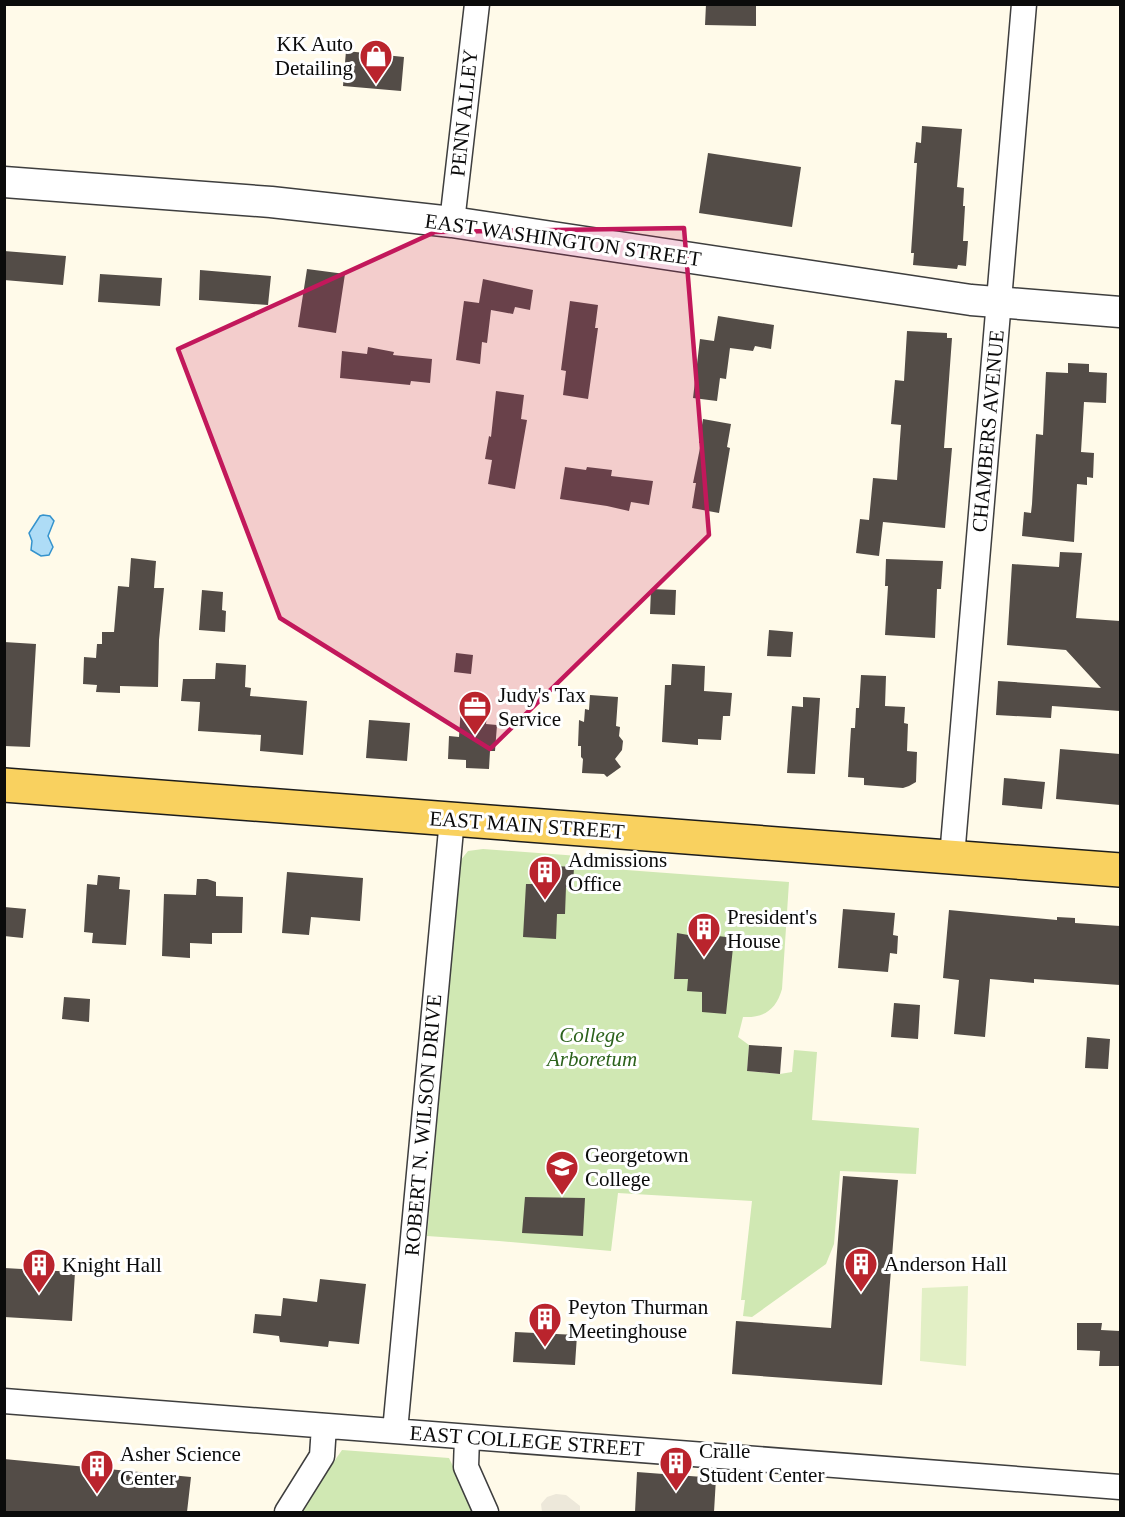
<svg xmlns="http://www.w3.org/2000/svg" width="1125" height="1517" viewBox="0 0 1125 1517" font-family="'Times New Roman',serif">
<style>
.green{fill:#d0e8b3}
.pitch{fill:#e2efc5}
.plaza{fill:#ede8da}
.water{fill:#aedcf6;stroke:#3593cd;stroke-width:1.5}
.building{fill:#534c47}
.lines{fill:none;stroke-linecap:round;stroke-linejoin:round}
.minor-casing{stroke:#3e3e3e;stroke-width:27}
.tertiary-casing{stroke:#3e3e3e;stroke-width:33}
.primary-casing{stroke:#1c1c1c;stroke-width:36}
.minor{stroke:#fff;stroke-width:24}
.tertiary{stroke:#fff;stroke-width:30}
.primary{stroke:#f9d15f;stroke-width:33}
.marked{fill:#c2185b;fill-opacity:0.2;stroke:#c2185b;stroke-width:4.5;stroke-linejoin:round}
.labels{text-anchor:middle;stroke-width:6;stroke-linejoin:round;paint-order:stroke}
.poi-label{font-size:21px;fill:#0b0b0b;stroke:#fff;text-anchor:start}
.street-label{font-size:21px;fill:#0b0b0b;stroke:#fff}
.park-label{font-size:21px;font-style:italic;fill:#2c621c;stroke:#fff}
</style>
<rect width="100%" height="100%" fill="#fffae9"/>
<!-- green -->
<path class="green" d="M483,849L579,856L585,861L586,867L789,882L782,989C776,1010 764,1018 743,1017L738,1037L749,1045L747,1071L780,1074L792,1072L794,1050L817,1052L812,1120L919,1128L916,1174L840,1171L834,1244L826,1264L752,1317L743,1316L745,1300H741L752,1201L618,1193L611,1251L499,1241L427,1236L460,861L468,851Z
M342,1450L449,1458L475,1512H299Z"/>
<!-- pitch -->
<path class="pitch" d="M968,1286L966,1366L920,1361L922,1288Z"/>
<!-- plaza -->
<path class="plaza" d="M556,1494L566,1495L580,1506V1512H542L541,1504L547,1497Z"/>
<!-- water -->
<path class="water" d="M43,515L50,516L54,521L48,536L53,547L49,555L41,556L31,550L32,541L29,533L40,516Z"/>
<!-- building -->
<path class="building" d="M706,4H756V26L705,25Z
M346,51L404,57L401,91L343,86Z
M922,126L962,129L957,187L964,188L963,206H965L963,241H968L966,266L958,265L957,269L913,265L914,253H911L917,163H914L916,142L921,143Z
M708,153L801,167L792,227L699,213Z
M4,251L66,256L63,285L4,280Z
M307,269L345,274L336,333L298,327Z
M200,270L271,276L268,305L199,300Z
M100,274L162,278L160,306L98,302Z
M483,279L533,290L530,310L515,307L513,314L491,310L487,343L482,342L480,364L456,360L464,301L479,303Z
M570,301L598,305L595,328H598L588,399L563,395L566,371L561,370Z
M718,316L774,325L771,349L755,346L753,351L730,348L726,379L720,378L717,401L693,398L700,339L714,341Z
M907,331L947,333V338H952L944,448H952L945,528L883,522L879,556L856,553L860,519L869,520L873,478L897,480L901,425L891,424L895,380L904,381Z
M368,347L394,352L393,355L432,359L430,383L411,381L410,385L340,378L342,351L367,354Z
M1068,363L1089,364V372L1107,373L1106,403L1084,402L1081,452L1094,453L1093,478L1087,477V485L1077,484L1074,542L1022,536L1024,512L1031,513L1032,504L1036,434L1043,435L1046,372L1068,373Z
M496,391L524,395L521,419L527,420L515,489L488,484L492,460L485,459L489,436L491,437Z
M703,419L731,424L727,447L730,448L719,513L692,508L696,483H693L701,443H699Z
M565,467L586,470L587,467L612,470L611,476L653,481L649,505L631,502L629,511L607,506L560,499Z
M1060,552L1082,553L1076,618L1120,621V711L1052,706L1051,718L996,715L998,681L1101,688L1066,650L1007,645L1012,564L1059,567Z
M131,558L156,561L154,588H164L159,640L158,687L120,686V693L96,692L97,685L83,684L84,657L96,658L97,644H102V632H114L118,586L129,587Z
M886,559L943,561L941,589H937L935,638L885,635L888,586H885Z
M651,589L676,590L675,615L650,614Z
M202,590L223,592L222,610L226,611L225,632L199,630Z
M769,630L793,632L791,657L767,656Z
M4,642L36,644L30,747L4,746Z
M456,653L473,655L471,674L454,672Z
M216,663L246,665L245,687L251,688L250,696L307,701L303,755L260,751L261,735L198,731L200,702L181,701L183,679H215Z
M672,664L705,666L704,691L732,693L730,716H723L721,740L698,739V745L662,742L665,685H671Z
M861,675L886,676L885,706L905,707L904,723L908,724L907,751L917,752L916,782L909,786L903,788L864,785V778L848,777L851,728H855L856,708H859Z
M590,695L618,697L616,726L620,727L619,736L623,741L622,750L615,759L621,767L607,777L604,774L582,773L583,759L581,757V746H578L579,720L584,722L585,709L589,710Z
M803,697L820,698L815,774L787,773L792,706L803,707Z
M461,706L488,707L486,724L497,725L495,751H490L489,769L466,768V760L448,759L449,736L459,737Z
M369,720L410,723L407,761L366,758Z
M1060,749L1120,754V805L1056,799Z
M1004,778L1045,782L1042,809L1002,805Z
M536,865L574,867L573,887H566L565,914H557L556,939L523,937L526,884H535Z
M287,872L363,878L360,921L311,917L309,935L282,933Z
M98,875L120,877L119,889L130,890L126,945L92,943L93,933L84,932L87,884L97,885Z
M197,879H207L216,882V896L243,897L242,933H212V944L190,943V958L162,956L164,894L196,895Z
M4,907L26,909L23,938L4,936Z
M843,909L895,913L893,935L898,936L897,954L890,953L888,972L838,968Z
M949,910L1057,920V917L1075,918V923L1120,926V985L1034,979V983L990,979L985,1037L954,1034L959,980L943,978Z
M695,926L719,927L718,936L734,938L726,1014L702,1012V992L687,991L688,979H674L677,933L694,936Z
M64,997L90,999L89,1022L62,1019Z
M894,1003L920,1005L918,1039L891,1037Z
M1087,1037L1110,1039L1108,1069L1085,1068Z
M749,1045L782,1047L780,1074L747,1071Z
M843,1176L898,1180L882,1385L732,1374L736,1321L831,1328Z
M525,1197L585,1198L583,1236L522,1233Z
M4,1268L75,1272L72,1321L4,1317Z
M320,1279L366,1284L359,1344L329,1341L328,1347L280,1342L279,1336L253,1333L255,1314L281,1316L283,1298L317,1302Z
M1077,1323H1102L1101,1330L1120,1331V1366H1099L1100,1351L1077,1350Z
M515,1332L577,1335L575,1365L513,1362Z
M4,1459L191,1477L187,1512H4Z
M637,1472L716,1478L714,1512H635Z"/>
<g class="lines">
<!-- minor casing -->
<g class="minor-casing">
<path id="minor" d="M452,222L477,4
M952,857L1024,4
M4,1401L1120,1487
M395,1431L452,819
M467,1437L466,1467L486,1512
M287,1512L322,1456L324,1426"/>
</g>
<!-- tertiary casing -->
<g class="tertiary-casing">
<path id="tertiary" d="M4,182L271,202L452,222L971,300L1120,312"/>
</g>
<!-- primary casing -->
<g class="primary-casing">
<path id="primary" d="M4,785L1120,870"/>
</g>
<!-- minor -->
<use href="#minor" class="minor"/>
<!-- tertiary -->
<use href="#tertiary" class="tertiary"/>
<!-- primary -->
<use href="#primary" class="primary"/>
</g>
<!-- marked area -->
<path class="marked" d="M684,228L709,535L490,749L280,618L178,349L435,232Z"/>
<!-- icons -->
<defs>
<g id="shop-pin" transform="scale(1.725)"><path d="M0 17L-7.5 6A9.5 9.5 0 1 1 7.5 6Z" fill="#ba242d" stroke="#fff"/><path d="M-5-2.5h2.3a2.7 3.5 0 0 1 5.4 0H5L5.5 6h-11ZM-1.5-2.5h3a1.5 2.3 0 0 0-3 0Z" fill="#fff"/></g>
<g id="office-pin" transform="scale(1.725)"><path d="M0 17L-7.5 6A9.5 9.5 0 1 1 7.5 6Z" fill="#ba242d" stroke="#fff"/><path d="M-6-3h4V-5.5h4V-3h4V5H-6ZM-1-4.5V-3h2v-1.5ZM-6 0V1H6V0Z" fill="#fff"/></g>
<g id="building-pin" transform="scale(1.725)"><path d="M0 17L-7.5 6A9.5 9.5 0 1 1 7.5 6Z" fill="#ba242d" stroke="#fff"/><path d="M-4-6H4V6H1V3H-1V6H-4ZM-2.5-4.3h1.7v1.8h-1.7ZM.8-4.3h1.7v1.8H.8ZM-2.5-1h1.7V.8h-1.7ZM.8-1h1.7V.8H.8Z" fill="#fff"/></g>
<g id="university-pin" transform="scale(1.725)"><path d="M0 17L-7.5 6A9.5 9.5 0 1 1 7.5 6Z" fill="#ba242d" stroke="#fff"/><path d="M0-5L7-2L0 1L-7-2ZM-4 1L0 2.5L4 1V4Q0 6-4 4Z" fill="#fff"/></g>
</defs>
<g fill-rule="evenodd">
<use href="#shop-pin" x="376" y="56"/>
<use href="#office-pin" x="475" y="707"/>
<use href="#building-pin" x="545" y="872"/>
<use href="#building-pin" x="704" y="929"/>
<use href="#university-pin" x="562" y="1167"/>
<use href="#building-pin" x="861" y="1264"/>
<use href="#building-pin" x="39" y="1265"/>
<use href="#building-pin" x="545" y="1319"/>
<use href="#building-pin" x="676" y="1463"/>
<use href="#building-pin" x="97" y="1466"/>
</g>
<g class="labels">
<!-- poi labels -->
<g class="poi-label">
<text x="353" y="51" text-anchor="end">KK Auto<tspan x="353" dy="24">Detailing</tspan></text>
<text x="498" y="702">Judy's Tax<tspan x="498" dy="24">Service</tspan></text>
<text x="568" y="867">Admissions<tspan x="568" dy="24">Office</tspan></text>
<text x="727" y="924">President's<tspan x="727" dy="24">House</tspan></text>
<text x="585" y="1162">Georgetown<tspan x="585" dy="24">College</tspan></text>
<text x="884" y="1271">Anderson Hall</text>
<text x="62" y="1272">Knight Hall</text>
<text x="568" y="1314">Peyton Thurman<tspan x="568" dy="24">Meetinghouse</tspan></text>
<text x="699" y="1458">Cralle<tspan x="699" dy="24">Student Center</tspan></text>
<text x="120" y="1461">Asher Science<tspan x="120" dy="24">Center</tspan></text>
</g>
<!-- street labels -->
<g class="street-label">
<text transform="translate(464 113) rotate(-84)" y="7">PENN ALLEY</text>
<text transform="translate(563 240) rotate(8)" y="7">EAST WASHINGTON STREET</text>
<text transform="translate(988 431) rotate(-85)" y="7">CHAMBERS AVENUE</text>
<text transform="translate(527 825) rotate(4)" y="7">EAST MAIN STREET</text>
<text transform="translate(423 1125) rotate(-85)" y="7">ROBERT N. WILSON DRIVE</text>
<text transform="translate(527 1441) rotate(4)" y="7">EAST COLLEGE STREET</text>
</g>
<!-- park labels -->
<g class="park-label">
<text x="592" y="1042">College<tspan x="592" dy="24">Arboretum</tspan></text>
</g>
</g>
<!-- border -->
<rect width="1125" height="1517" fill="none" stroke="#0b0b0b" stroke-width="12"/>
</svg>
